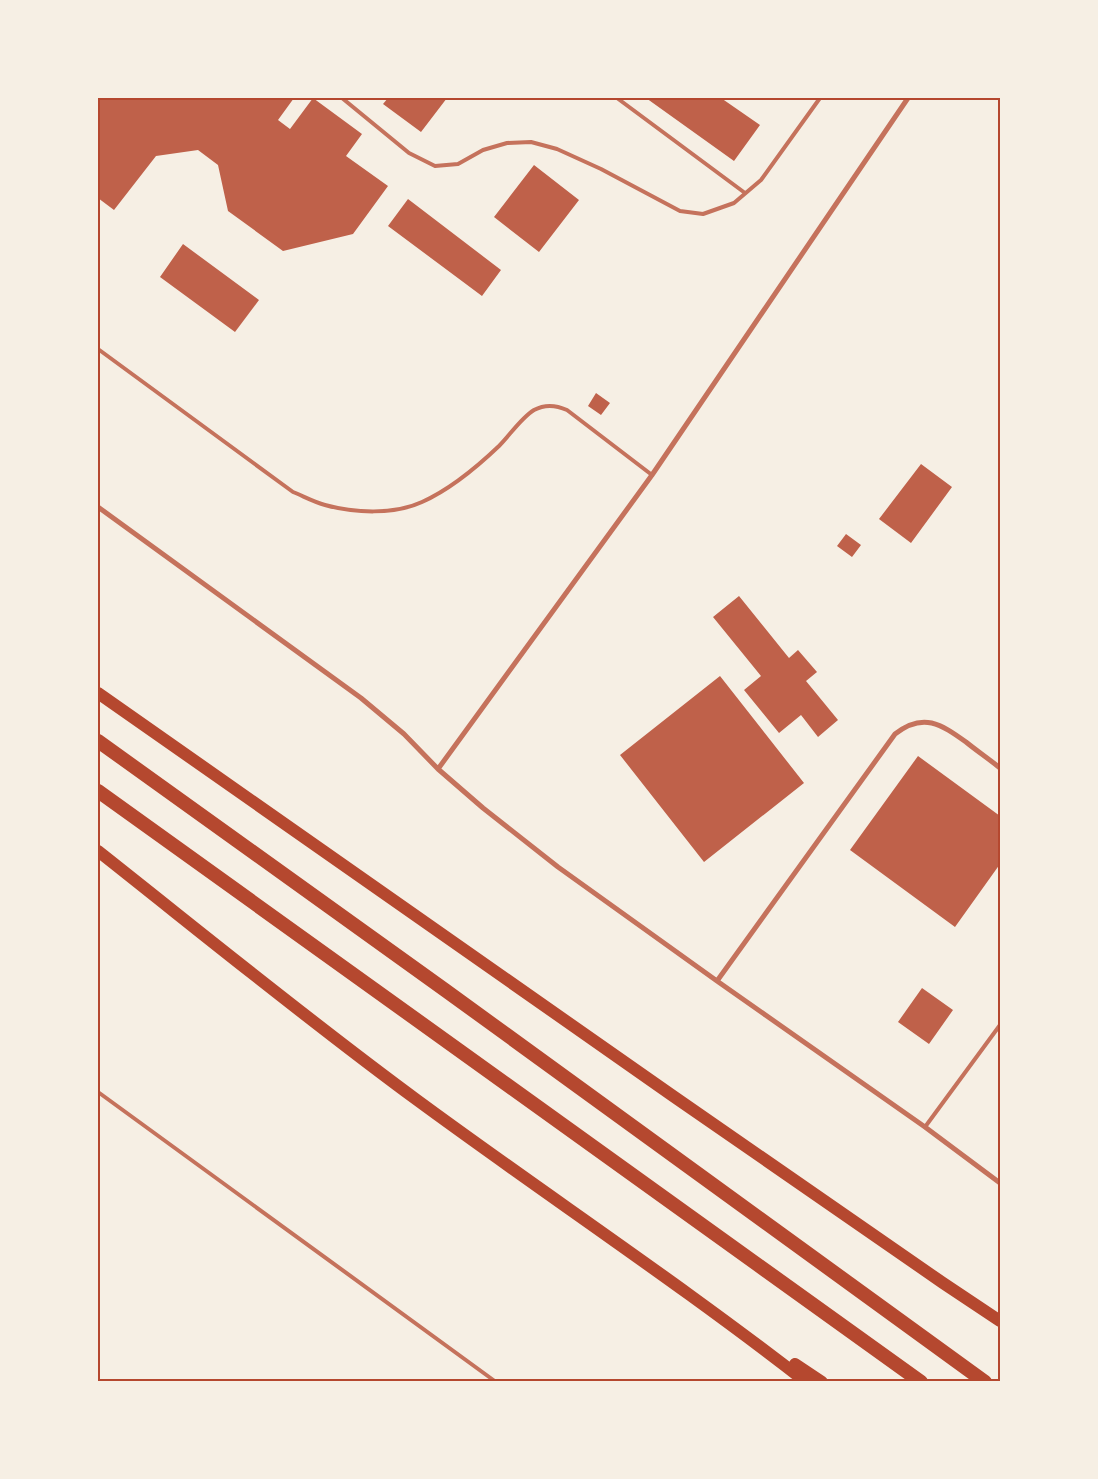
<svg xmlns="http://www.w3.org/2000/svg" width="1098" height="1479" viewBox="0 0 1098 1479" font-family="Arial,sans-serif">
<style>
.building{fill:#bf614a}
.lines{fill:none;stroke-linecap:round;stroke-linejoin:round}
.service{stroke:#c5725c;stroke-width:4}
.minor{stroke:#c5725c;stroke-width:5}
.primary{stroke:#b5482f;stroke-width:12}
.trunk{stroke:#b5482f;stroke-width:14}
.neatline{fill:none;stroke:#b5482f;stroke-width:2}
</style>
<rect width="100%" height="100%" fill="#f6efe4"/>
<!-- building -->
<path class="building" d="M98,98H294L278,120L290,129L313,98L362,134L346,156L388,186L353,234L283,251L228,211L218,165L198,150L156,156L114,210L98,198Z
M388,98H447L421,132L383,104Z
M646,98H721L760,125L734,161Z
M534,165L579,200L539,252L494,217Z
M408,199L501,270L482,296L388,226Z
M183,244L259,300L235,332L160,277Z
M596,393L610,403L601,415L588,406Z
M921,464L952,487L911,543L879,519Z
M846,534L861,545L852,557L837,546Z
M739,596L789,658L798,650L817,672L806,681L838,720L818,737L801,715L779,733L744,690L761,676L713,617Z
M720,676L804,783L704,862L620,755Z
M918,756L1000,816V864L955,927L850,850Z
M922,988L953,1010L929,1044L898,1022Z"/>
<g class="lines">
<!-- service -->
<path class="service" d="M342,98L409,153L435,166L458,164L483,150L507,143L531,142L557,149L601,169L680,211L703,214L734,203L761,180L820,98
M617,98L745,193
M98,349L293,492C303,496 314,502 325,505C354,513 394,515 422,502C451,489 477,467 499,446C510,435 521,418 534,410C545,404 556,405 567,410L652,475
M98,1092L496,1382
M925,1127L1000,1025"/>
<!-- minor -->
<path class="minor" d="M98,507L361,698L404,734L438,769L483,808L558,867L717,981L925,1127L1000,1183
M438,769L652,475L908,98
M717,981L895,734C923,712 941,724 966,742C977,751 989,759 1000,768"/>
<!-- primary -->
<path class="primary" d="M98,693L673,1096L943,1283L1000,1321
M98,851C203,934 308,1020 417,1100C546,1195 679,1283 806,1382
M795,1364L822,1382"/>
<!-- trunk -->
<path class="trunk" d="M98,741L445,990L985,1382
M98,791L921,1382"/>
</g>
<!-- border -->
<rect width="1098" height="1479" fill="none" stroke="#f6efe4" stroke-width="198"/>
<rect x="99" y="99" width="900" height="1281" class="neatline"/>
</svg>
